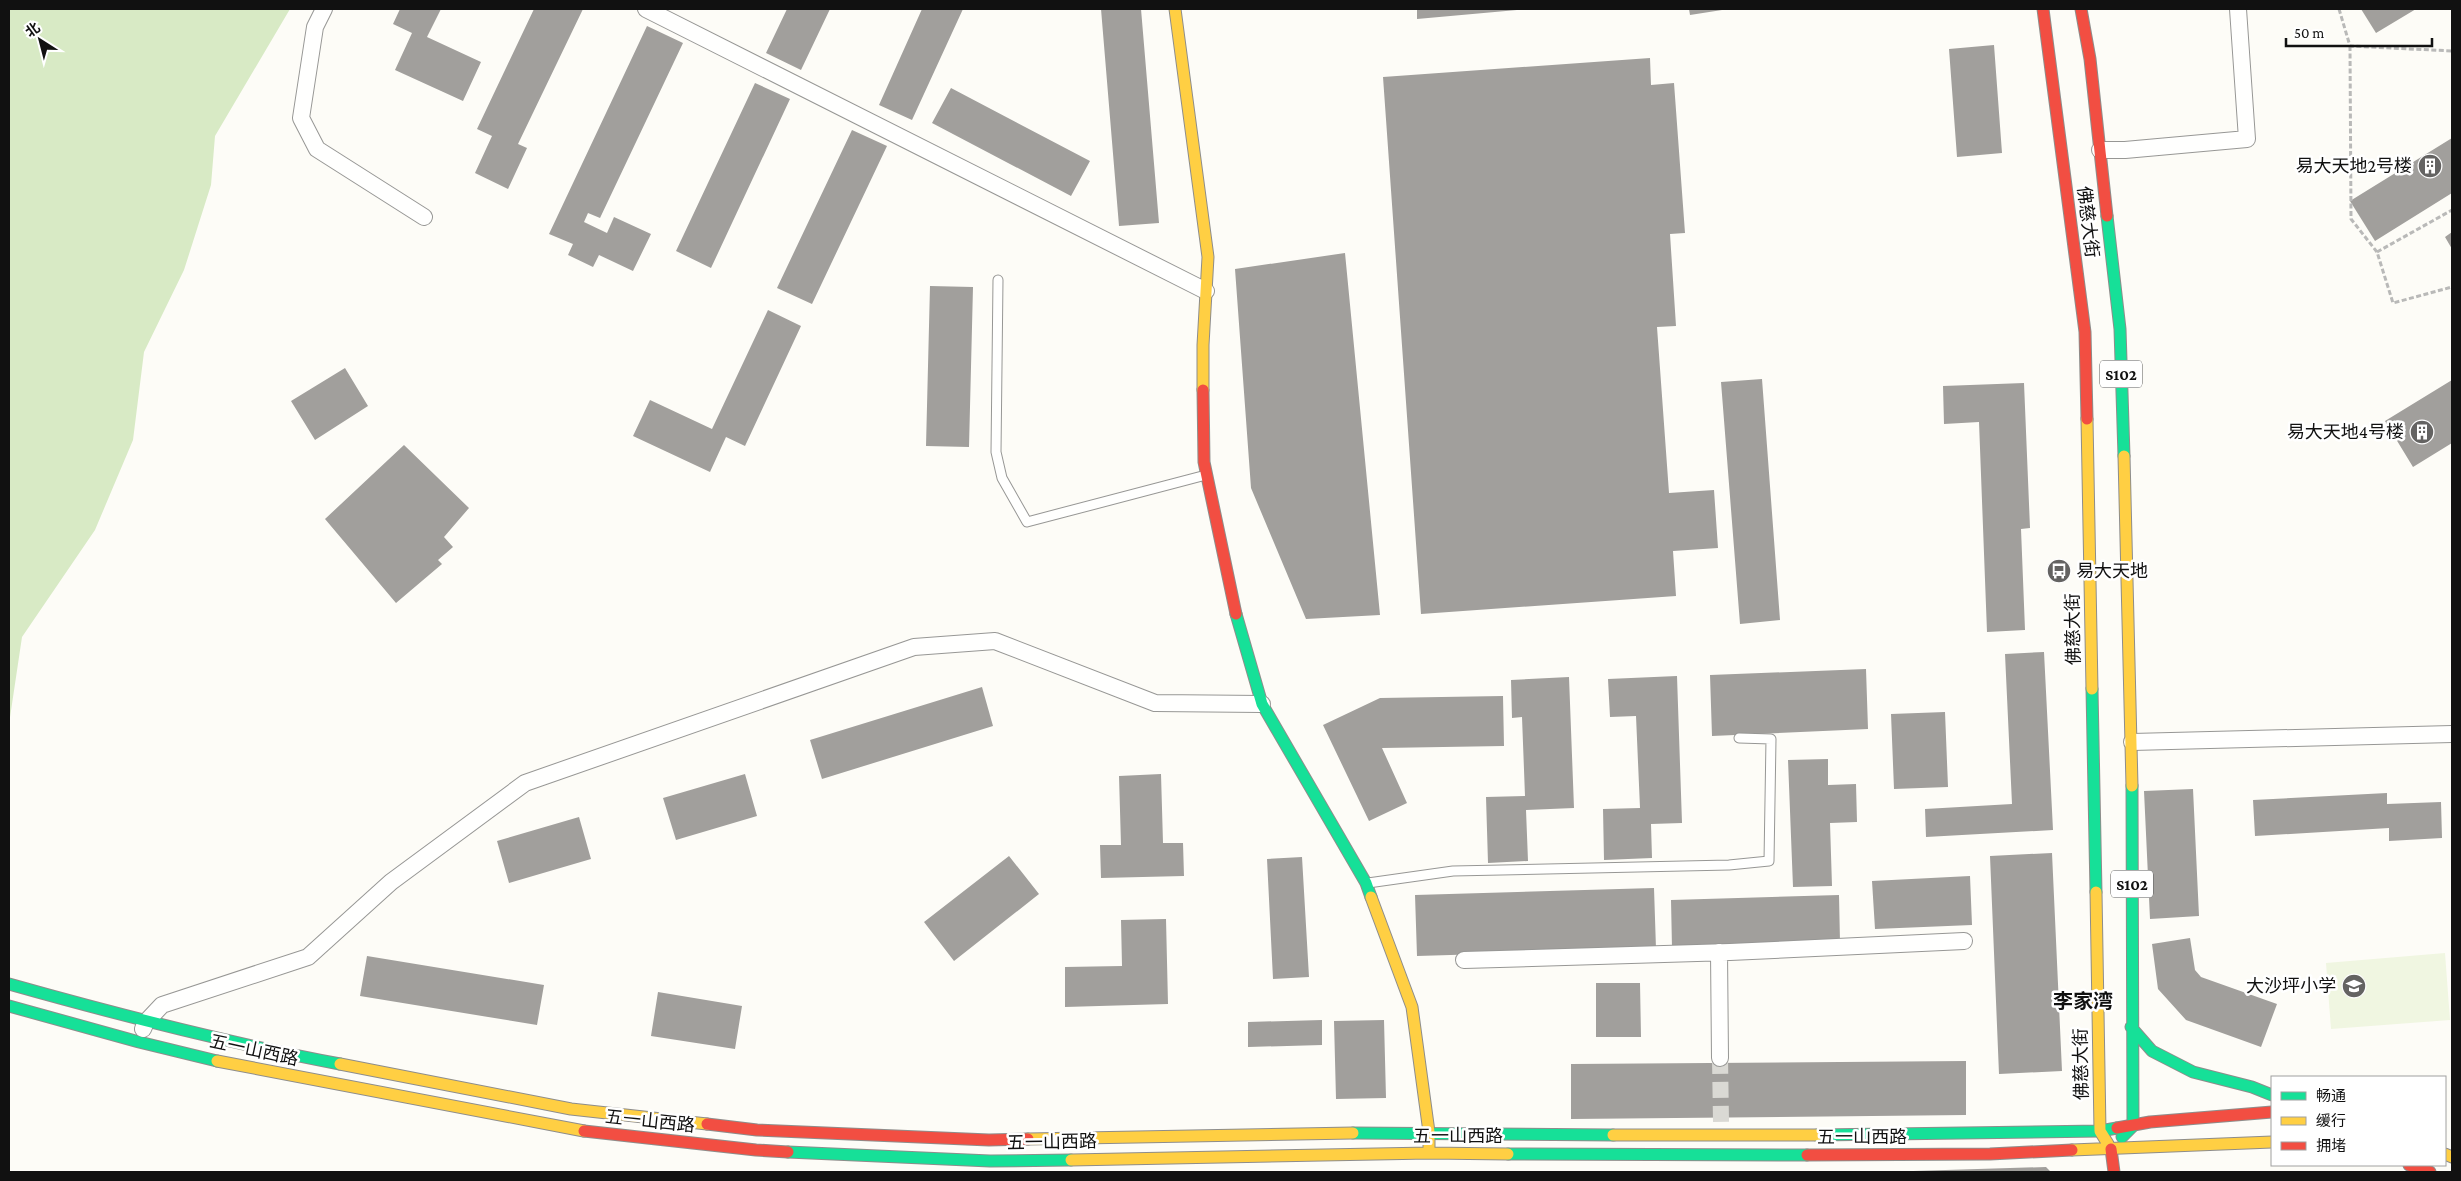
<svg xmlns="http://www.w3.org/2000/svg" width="2461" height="1181" viewBox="0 0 2461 1181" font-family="'Crimson Pro','Noto Sans SC',serif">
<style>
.forest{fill:#d8eac5}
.pitch{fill:#f0f6e1}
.building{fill:#a19f9c}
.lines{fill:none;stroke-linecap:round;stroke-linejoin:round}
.street-tunnel{stroke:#dad9d4;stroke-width:16;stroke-dasharray:16 8;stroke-linecap:butt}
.lane-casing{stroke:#979795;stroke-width:11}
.street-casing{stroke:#979795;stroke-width:18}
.fast-casing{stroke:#8e8d8b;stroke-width:13}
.slow-casing{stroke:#8e8d8b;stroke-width:13}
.jam-casing{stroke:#8e8d8b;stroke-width:13}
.path{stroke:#b9b9b8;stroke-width:3;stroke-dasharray:5 2.5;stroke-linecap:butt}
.lane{stroke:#fffffe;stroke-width:9}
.street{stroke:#fffffe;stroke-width:16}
.fast{stroke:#16e098;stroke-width:11}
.slow{stroke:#ffcf43;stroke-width:11}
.jam{stroke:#f24e42;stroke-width:11}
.labels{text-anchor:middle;stroke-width:5;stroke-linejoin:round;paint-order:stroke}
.shield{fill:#fff;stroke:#585858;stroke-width:1}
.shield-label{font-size:16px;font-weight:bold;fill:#111}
.poi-label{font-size:18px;fill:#111;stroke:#fff;text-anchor:end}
.street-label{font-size:18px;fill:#111;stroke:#fff}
.quarter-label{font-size:20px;font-weight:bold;fill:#111;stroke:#fff}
</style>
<rect width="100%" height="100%" fill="#fdfcf7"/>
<!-- forest -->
<path class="forest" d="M9,9H290L215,136L211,185L184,270L144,352L133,440L95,530L22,637L9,724Z"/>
<!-- pitch -->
<path class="pitch" d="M2445,953L2450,1020L2331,1029L2326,963Z"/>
<!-- building -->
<path class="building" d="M400,9H441L427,37L481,62L463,101L395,70L412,33L393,24Z
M534,9H583L518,144L527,148L508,189L475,173L492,136L477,129Z
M787,9H830L801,70L766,53Z
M922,9H963L912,120L879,105Z
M1101,9H1141L1159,223L1119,226Z
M1417,9H1517V10L1417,19Z
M1689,9H1721L1722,10L1690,15Z
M2361,9H2416L2376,33Z
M647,26L683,43L600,218L588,213L584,222L607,233L614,217L651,234L633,271L599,255L593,267L568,255L573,244L549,234Z
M1994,45L2002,153L1957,157L1949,49Z
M1650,58L1651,85L1674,83L1685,233L1670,234L1676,326L1657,327L1669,493L1714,490L1718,548L1673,551L1676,596L1421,614L1383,77Z
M755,83L790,99L711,268L676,251Z
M951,88L1090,161L1071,196L932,123Z
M852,130L887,146L812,304L777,288Z
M2452,138V193L2375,241L2350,201Z
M2452,232V249L2445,237Z
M1345,253L1380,615L1306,619L1251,488L1235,269Z
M930,286L973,287L969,447L926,446Z
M768,310L801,326L745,446L726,437L710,472L633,436L650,400L712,429Z
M345,368L368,406L315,440L291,401Z
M1762,379L1780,620L1740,624L1721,382Z
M2452,380V443L2413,467L2385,421Z
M2024,383L2030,528L2021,529L2025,630L1987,632L1979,422L1944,424L1943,386Z
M404,445L469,508L444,537L453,547L438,560L442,564L396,603L325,519Z
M2044,652L2053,830L1926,837L1925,809L2012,804L2005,654Z
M1866,669L1868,729L1712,736L1710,675Z
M1677,676L1682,823L1651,824L1652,858L1604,860L1603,809L1640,808L1636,716L1610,717L1608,679Z
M1569,677L1574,808L1526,810L1528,861L1488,863L1486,797L1525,796L1522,717L1512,718L1511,680Z
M982,687L993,726L822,779L810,740Z
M1503,696L1504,746L1382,748L1407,803L1369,821L1323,725L1380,698Z
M1945,712L1948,787L1894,789L1891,714Z
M1828,759V785L1856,784L1857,822L1830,823L1832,886L1793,887L1788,760Z
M745,774L757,816L676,840L663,798Z
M1161,774L1163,843H1183L1184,876L1101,878L1100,845H1121L1119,776Z
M2193,789L2199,916L2150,919L2144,791Z
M2387,793V804L2441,802L2442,838L2389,841V828L2255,836L2253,800Z
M579,817L591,859L509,883L497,841Z
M2052,853L2062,1071L1999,1074L1990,856Z
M1009,856L1039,894L954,961L924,922Z
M1302,857L1309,977L1273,979L1267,859Z
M1970,876L1972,925L1875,929L1872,881Z
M1654,888L1656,949L1417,956L1415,895Z
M1839,895L1840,942L1672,948L1671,900Z
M1166,919L1168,1004L1065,1007V967L1122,966L1121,920Z
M2190,938L2195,970L2201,977L2277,1004L2261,1047L2186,1020L2158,989L2152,944Z
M367,956L544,985L537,1025L360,996Z
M1596,983H1640L1641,1037H1596Z
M658,992L742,1006L735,1049L651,1036Z
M1322,1020V1045L1248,1047V1022Z
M1384,1020L1386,1098L1336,1099L1334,1021Z
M1966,1061V1115L1571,1119V1064Z
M2046,1167L2051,1172H1913V1171Z"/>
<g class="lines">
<!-- street-tunnel -->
<path class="street-tunnel" d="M1720,1058L1721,1122"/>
<!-- lane casing -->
<g class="lane-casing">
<path id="lane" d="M998,280L996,452L1002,478L1027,522L1206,475
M1368,883L1453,871L1729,865L1769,861L1771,739L1739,738"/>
</g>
<!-- street casing -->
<g class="street-casing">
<path id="street" d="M324,9L315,27L301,118L317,149L424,217
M646,9L1206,291
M2100,150H2125L2247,139L2238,9
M2132,742L2452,734
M1719,952L1720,1058
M1464,960L1730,952L1964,941
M143,1029L146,1022L162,1005L308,957L391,882L525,783L914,647L995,641L1155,703L1262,704"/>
</g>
<!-- fast casing -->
<g class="fast-casing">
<path id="fast" d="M2107,216L2120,329L2124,456
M1236,614L1262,704L1366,883L1371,897
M2092,689L2096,892
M9,984C119,1015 228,1043 340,1064
M9,1006L139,1042L217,1061
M2131,1027L2152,1051L2193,1072L2252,1087L2272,1095
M1353,1133L1613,1135
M1817,1135L2100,1131L2117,1128
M2122,1137L2133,1126L2132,786
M788,1152L990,1161L1071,1160
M1508,1154L1807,1155"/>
</g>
<!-- slow casing -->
<g class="slow-casing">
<path id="slow" d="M1175,9L1208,257L1203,345V390
M2087,419L2092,689
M2124,456L2132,786
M2096,892L2100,1131L2108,1144
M1371,897L1412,1007L1429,1132V1150
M217,1061L584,1131
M340,1064L571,1109L707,1124
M1613,1135H1817
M1028,1139L1353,1133
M2072,1150L2272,1142
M2445,1154L2452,1157
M1071,1160L1429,1153L1508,1154"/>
</g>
<!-- jam casing -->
<g class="jam-casing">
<path id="jam" d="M2043,9L2085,332L2087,419
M2081,9L2090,59L2107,216
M1203,390L1204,462L1236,614
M707,1124L757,1130L989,1140L1028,1139
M2117,1128L2150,1122L2272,1112
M584,1131L756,1150L788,1152
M2111,1149L2114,1172
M1807,1155L1990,1154L2072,1150
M2409,1165L2430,1172"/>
</g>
<!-- path -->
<path class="path" d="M2339,9L2350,46L2452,51
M2350,46L2351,219L2377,252L2393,303L2452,287
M2377,252L2452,210"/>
<!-- lane -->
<use href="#lane" class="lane"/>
<!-- street -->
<use href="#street" class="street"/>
<!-- fast -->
<use href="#fast" class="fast"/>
<!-- slow -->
<use href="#slow" class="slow"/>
<!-- jam -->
<use href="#jam" class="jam"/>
</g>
<!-- icons -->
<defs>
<g id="building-disc" transform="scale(1.25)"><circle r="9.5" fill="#646362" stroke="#fff"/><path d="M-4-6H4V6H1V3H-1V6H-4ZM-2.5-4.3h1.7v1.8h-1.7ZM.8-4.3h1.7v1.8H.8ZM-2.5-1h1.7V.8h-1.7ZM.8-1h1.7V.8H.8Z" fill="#fff"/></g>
<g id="bus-disc" transform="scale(1.25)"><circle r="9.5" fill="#646362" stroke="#fff"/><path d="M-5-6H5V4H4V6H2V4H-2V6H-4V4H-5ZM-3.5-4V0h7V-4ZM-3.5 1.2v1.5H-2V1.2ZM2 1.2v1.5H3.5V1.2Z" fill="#fff"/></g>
<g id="school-disc" transform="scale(1.25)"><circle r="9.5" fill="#646362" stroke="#fff"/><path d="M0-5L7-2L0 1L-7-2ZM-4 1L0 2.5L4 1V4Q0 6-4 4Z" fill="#fff"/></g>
</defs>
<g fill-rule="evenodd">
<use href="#building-disc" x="2430" y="166"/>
<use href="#building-disc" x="2422" y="432"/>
<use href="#bus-disc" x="2059" y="571"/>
<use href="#school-disc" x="2354" y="986"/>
</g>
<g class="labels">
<!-- shield labels -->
<g class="shield">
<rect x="2100" y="360.5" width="42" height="27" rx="4"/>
<rect x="2111" y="870.5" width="42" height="27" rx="4"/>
</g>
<g class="shield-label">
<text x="2121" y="380">S102</text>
<text x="2132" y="890">S102</text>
</g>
<!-- poi labels -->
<g class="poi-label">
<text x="2412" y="172">易大天地2号楼</text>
<text x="2404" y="438">易大天地4号楼</text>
<text x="2076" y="577" text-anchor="start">易大天地</text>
<text x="2336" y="992">大沙坪小学</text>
</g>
<!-- street labels -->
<g class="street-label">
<text transform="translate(2088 222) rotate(83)" y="6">佛慈大街</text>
<text transform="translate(2073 629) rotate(-91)" y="6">佛慈大街</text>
<text transform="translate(254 1050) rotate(12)" y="6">五一山西路</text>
<text transform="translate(2081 1064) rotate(-91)" y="6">佛慈大街</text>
<text transform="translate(650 1121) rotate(6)" y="6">五一山西路</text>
<text x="1458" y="1142">五一山西路</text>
<text x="1862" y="1143">五一山西路</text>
<text transform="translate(1052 1142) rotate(-1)" y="6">五一山西路</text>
</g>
<!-- quarter labels -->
<g class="quarter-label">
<text x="2083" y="1008">李家湾</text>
</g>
</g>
<!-- border -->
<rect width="2461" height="1181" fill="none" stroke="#111111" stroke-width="20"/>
<!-- legend -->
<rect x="2271" y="1076" width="175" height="90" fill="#ffffff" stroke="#a0a0a0"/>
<rect x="2281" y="1092" width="25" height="8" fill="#16e098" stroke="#a0a0a0"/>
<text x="2316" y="1101" font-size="15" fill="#111111">畅通</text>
<rect x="2281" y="1117" width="25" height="8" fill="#ffcf43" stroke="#a0a0a0"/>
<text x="2316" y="1126" font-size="15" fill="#111111">缓行</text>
<rect x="2281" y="1142" width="25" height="8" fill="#f24e42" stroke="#a0a0a0"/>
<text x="2316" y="1151" font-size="15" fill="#111111">拥堵</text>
<!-- north arrow -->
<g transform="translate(40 40) rotate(324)" stroke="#ffffff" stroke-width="4" paint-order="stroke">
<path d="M0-4L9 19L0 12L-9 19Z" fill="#111111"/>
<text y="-8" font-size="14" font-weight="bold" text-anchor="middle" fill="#111111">北</text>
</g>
<!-- scale -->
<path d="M2286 38v8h146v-8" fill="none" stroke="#111111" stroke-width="2.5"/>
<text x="2294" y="38" font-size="15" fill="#111111" stroke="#ffffff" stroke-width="4" paint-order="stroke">50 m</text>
</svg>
